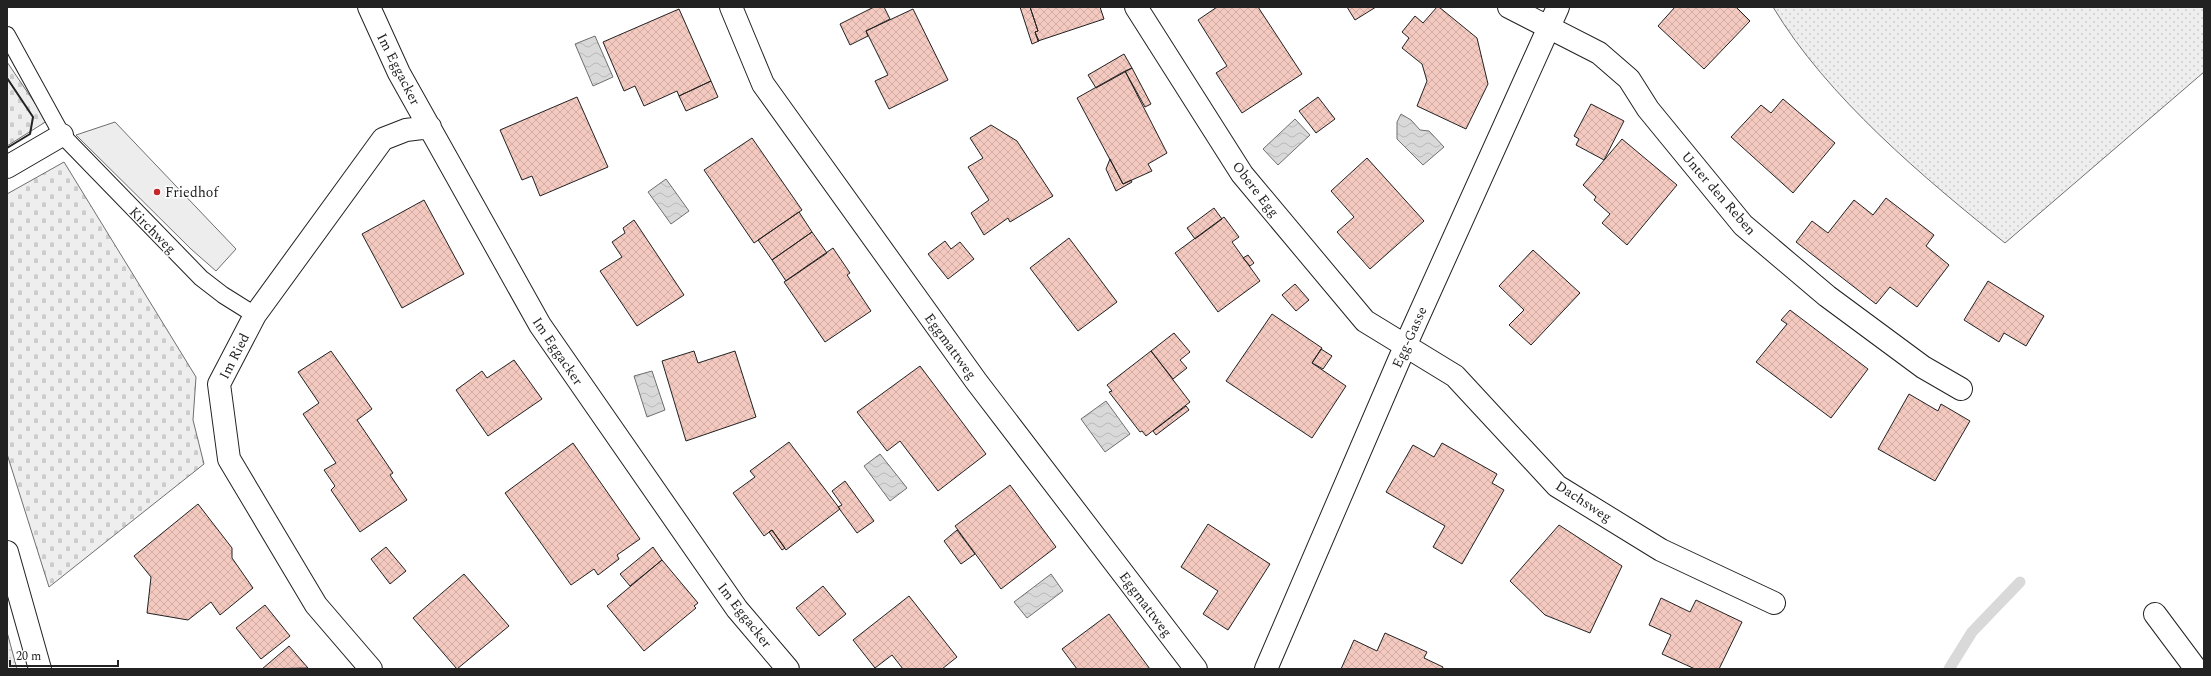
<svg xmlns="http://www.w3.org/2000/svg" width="2211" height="676" viewBox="0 0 2211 676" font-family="Spectral,serif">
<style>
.grass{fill:url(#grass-dots);stroke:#6f6f6f}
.cemetery{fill:url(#cemetery-stones);stroke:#6f6f6f}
.parking{fill:#ededed;stroke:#6f6f6f}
.water{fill:url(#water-waves);stroke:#6f6f6f}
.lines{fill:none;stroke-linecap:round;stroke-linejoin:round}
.stream{stroke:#d9d9d9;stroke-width:11}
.building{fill:url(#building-cross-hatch);stroke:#222}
.service-casing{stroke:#222;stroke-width:18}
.minor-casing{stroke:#222;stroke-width:24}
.service{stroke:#fff;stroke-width:16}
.minor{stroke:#fff;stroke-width:22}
.wall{stroke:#222;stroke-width:2}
.poi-dot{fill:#c62828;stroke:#fff;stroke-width:1.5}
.labels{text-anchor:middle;stroke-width:3;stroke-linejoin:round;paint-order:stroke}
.street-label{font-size:14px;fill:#222;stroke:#fff}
.poi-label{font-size:14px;fill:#222;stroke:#fff;text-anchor:start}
</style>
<defs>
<pattern id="grass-dots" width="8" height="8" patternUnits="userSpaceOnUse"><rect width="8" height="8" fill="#eee"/><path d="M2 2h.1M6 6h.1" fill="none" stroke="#ccc" stroke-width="1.8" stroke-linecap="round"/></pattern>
<pattern id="cemetery-stones" width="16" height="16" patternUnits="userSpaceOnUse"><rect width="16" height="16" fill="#eee"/><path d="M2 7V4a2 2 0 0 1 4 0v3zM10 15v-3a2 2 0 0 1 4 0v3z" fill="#ccc"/></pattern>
<pattern id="water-waves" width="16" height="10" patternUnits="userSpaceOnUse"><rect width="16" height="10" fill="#d9d9d9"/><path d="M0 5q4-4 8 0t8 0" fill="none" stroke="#bababa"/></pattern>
<pattern id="building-cross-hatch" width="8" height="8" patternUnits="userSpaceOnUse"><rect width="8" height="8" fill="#f3c9c0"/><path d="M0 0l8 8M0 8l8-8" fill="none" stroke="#d0aca5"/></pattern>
</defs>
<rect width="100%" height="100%" fill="#fff"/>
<!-- grass -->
<path class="grass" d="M1773,7H2204V72L2005,243C1924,178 1827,97 1773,7Z
M7,632L17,669H7Z"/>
<!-- cemetery -->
<path class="cemetery" d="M7,62L47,121L7,146Z
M64,162L196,377L193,420L204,464L49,587L7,454V194Z"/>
<!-- parking -->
<path class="parking" d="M115,122L236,249L216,271L191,249L76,135Z"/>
<!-- water -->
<path class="water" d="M595,36L613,77L593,86L575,44Z
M1401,114L1411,120L1420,130L1429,131L1444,147L1423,165L1397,139V122Z
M1295,119L1310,135L1278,165L1263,149Z
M666,179L689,211L671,224L648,192Z
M652,371L665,410L647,417L634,376Z
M1106,401L1130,434L1105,452L1081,419Z
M880,454L907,488L890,501L864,466Z
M1051,574L1063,591L1027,618L1014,602Z"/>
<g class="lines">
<!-- stream -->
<path class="stream" d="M1949,669L1972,632L2020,582"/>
</g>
<!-- building -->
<path class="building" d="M874,7H884L890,19L866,31L868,36L850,45L840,24Z
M1020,7H1030L1038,31L1035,32L1039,41L1032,44Z
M1030,7H1100L1104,19L1038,41L1035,32L1038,31Z
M1217,7H1258L1302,74L1242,113L1216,73L1227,66L1198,20Z
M1347,7H1376L1355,20Z
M1437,7H1439L1477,38L1488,84L1466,129L1417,106L1427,81L1422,64L1402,48L1409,38L1402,32L1415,16L1423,23Z
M1675,7H1736L1750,21L1704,69L1658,26Z
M679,9L711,81L679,96L677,91L644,106L635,86L624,91L603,42Z
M913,9L948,80L889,109L875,81L888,75L866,31Z
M1124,54L1132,68L1096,88L1088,75Z
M1132,68L1151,104L1145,107L1125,71Z
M1125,71L1167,153L1148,164L1152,171L1123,184L1077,98Z
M711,81L718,97L686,111L679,96Z
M577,97L608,167L540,196L532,176L522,180L500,130Z
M1318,97L1335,119L1316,133L1299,111Z
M1783,99L1835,143L1793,193L1731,137L1761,105L1771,113Z
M1591,104L1624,121L1604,160L1576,145L1579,139L1574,136Z
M991,125L1017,141L1053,196L1010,222L1008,218L984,235L971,213L989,200L968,167L983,158L970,138Z
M752,138L802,210L754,243L704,170Z
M1622,139L1677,185L1627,245L1602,223L1610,214L1594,200L1596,197L1583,185Z
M1367,158L1424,221L1370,269L1337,232L1354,217L1331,191Z
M1110,159L1123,184L1131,180L1132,182L1116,191L1106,169Z
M1886,198L1934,235L1926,246L1949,265L1917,307L1890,287L1876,304L1796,242L1812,221L1828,233L1854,200L1873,215Z
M424,200L464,274L402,308L362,234Z
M1214,208L1222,219L1195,239L1187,228Z
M799,212L812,232L772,260L758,240Z
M1224,217L1239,237L1232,242L1260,281L1218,312L1175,253Z
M634,220L684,295L637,326L600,271L622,257L612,242L625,233L623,228Z
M812,232L827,253L786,281L772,260Z
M1069,238L1117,302L1078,331L1030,268Z
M945,241L951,249L960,242L974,259L948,279L928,254Z
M833,248L850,273L847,275L871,311L825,342L784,282Z
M1533,250L1580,293L1531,345L1509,325L1524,310L1499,286Z
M1248,255L1254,263L1250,266L1243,258Z
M1988,281L2044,316L2026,346L2004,333L1999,342L1964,320Z
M1295,284L1309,300L1296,311L1282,295Z
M1790,310L1868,369L1831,418L1756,362L1787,324L1781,320Z
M1272,314L1322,348L1312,363L1346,386L1312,438L1226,381Z
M1174,333L1190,352L1180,360L1187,368L1173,379L1151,351Z
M1321,349L1332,356L1323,369L1312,363Z
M331,351L372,409L357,420L393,473L390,475L407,500L360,532L331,490L335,486L324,470L336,463L303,414L319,403L298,372Z
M694,351L698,363L735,351L756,417L686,441L662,361Z
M1151,351L1190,402L1146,436L1142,431L1140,432L1109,392L1112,391L1107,385Z
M514,360L542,399L488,436L456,390L482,371L487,378Z
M920,366L986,454L938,491L900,441L887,451L857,412Z
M1909,394L1938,411L1941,404L1970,421L1935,481L1878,449Z
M1186,406L1189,410L1156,435L1153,431Z
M789,442L840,509L786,550L772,530L764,536L733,493L755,477L750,471Z
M573,443L640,539L617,555L619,559L598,575L594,569L571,585L505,493Z
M1442,443L1497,474L1492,483L1504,490L1462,564L1433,547L1445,526L1386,492L1413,445L1434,457Z
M845,481L874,521L857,533L838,507L842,505L832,491Z
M1010,485L1056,547L1001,589L955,526Z
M198,504L232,548V558L253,588L220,615L211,602L188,620L147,613L151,577L134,556Z
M1208,524L1270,564L1228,630L1203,614L1218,591L1181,567Z
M1559,525L1622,566L1590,633L1545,615L1510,581Z
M772,530L785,548L782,550L769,532Z
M957,530L975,554L961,564L944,541Z
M386,547L406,571L390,584L371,559Z
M653,547L662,560L630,586L620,574Z
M662,560L698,603L694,606L696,608L644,651L607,606Z
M464,574L509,626L457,669L413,618Z
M823,586L846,614L819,636L796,608Z
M909,596L957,657L942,669H903L892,655L875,668L853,640Z
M1661,598L1690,612L1696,600L1742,622L1719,669H1695L1662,654L1671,635L1649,625Z
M265,605L290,636L261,659L236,628Z
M1109,614L1150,669H1077L1062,649Z
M1385,633L1427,652L1424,658L1443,667L1442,669H1341L1354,640L1377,651Z
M289,646L308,668L262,669Z"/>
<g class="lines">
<!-- service casing -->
<g class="service-casing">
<path id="service" d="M7,35L62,135L201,278L223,295L255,315"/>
</g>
<!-- minor casing -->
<g class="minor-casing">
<path id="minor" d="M369,7L399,73L540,325L737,609L788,669
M731,7L763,84L976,381L1196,669
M1136,7L1242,174L1365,321L1455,376L1557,486L1661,550L1774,603
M1509,7L1599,53L1629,79L1648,109L1743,225L1827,296L1923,367L1961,389
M7,167L62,135
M7,552L40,669
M2155,614L2196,669
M371,669L316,605L229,459L219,384L255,315L383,139L406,130L430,127
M1266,669L1406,344L1558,7"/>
</g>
<!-- service -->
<use href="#service" class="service"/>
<!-- minor -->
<use href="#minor" class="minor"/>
<!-- wall -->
<path class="wall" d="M7,78L33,117L30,134L7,148"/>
</g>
<!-- markers -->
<circle class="poi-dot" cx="157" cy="192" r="4"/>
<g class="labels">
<!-- street labels -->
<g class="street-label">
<text transform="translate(399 69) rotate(63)" y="5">Im Eggacker</text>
<text transform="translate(1256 189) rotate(52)" y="5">Obere Egg</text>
<text transform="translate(1719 193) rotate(49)" y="5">Unter den Reben</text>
<text transform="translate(153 230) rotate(45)" y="5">Kirchweg</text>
<text transform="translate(1409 337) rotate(-66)" y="5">Egg-Gasse</text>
<text transform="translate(951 346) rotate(54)" y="5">Eggmattweg</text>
<text transform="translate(558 351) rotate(56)" y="5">Im Eggacker</text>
<text transform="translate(234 356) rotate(-63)" y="5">Im Ried</text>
<text transform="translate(1584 501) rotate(33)" y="5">Dachsweg</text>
<text transform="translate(1146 604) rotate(53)" y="5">Eggmattweg</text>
<text transform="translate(745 615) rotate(52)" y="5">Im Eggacker</text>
</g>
<!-- poi labels -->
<g class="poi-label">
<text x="165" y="197">Friedhof</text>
</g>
</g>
<!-- border -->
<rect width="2211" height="676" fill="none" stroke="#222222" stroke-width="16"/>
<!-- scale -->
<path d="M10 660v6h108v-6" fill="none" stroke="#222222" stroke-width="2"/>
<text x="16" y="660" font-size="12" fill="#222222" stroke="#ffffff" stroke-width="3" paint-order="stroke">20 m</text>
</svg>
